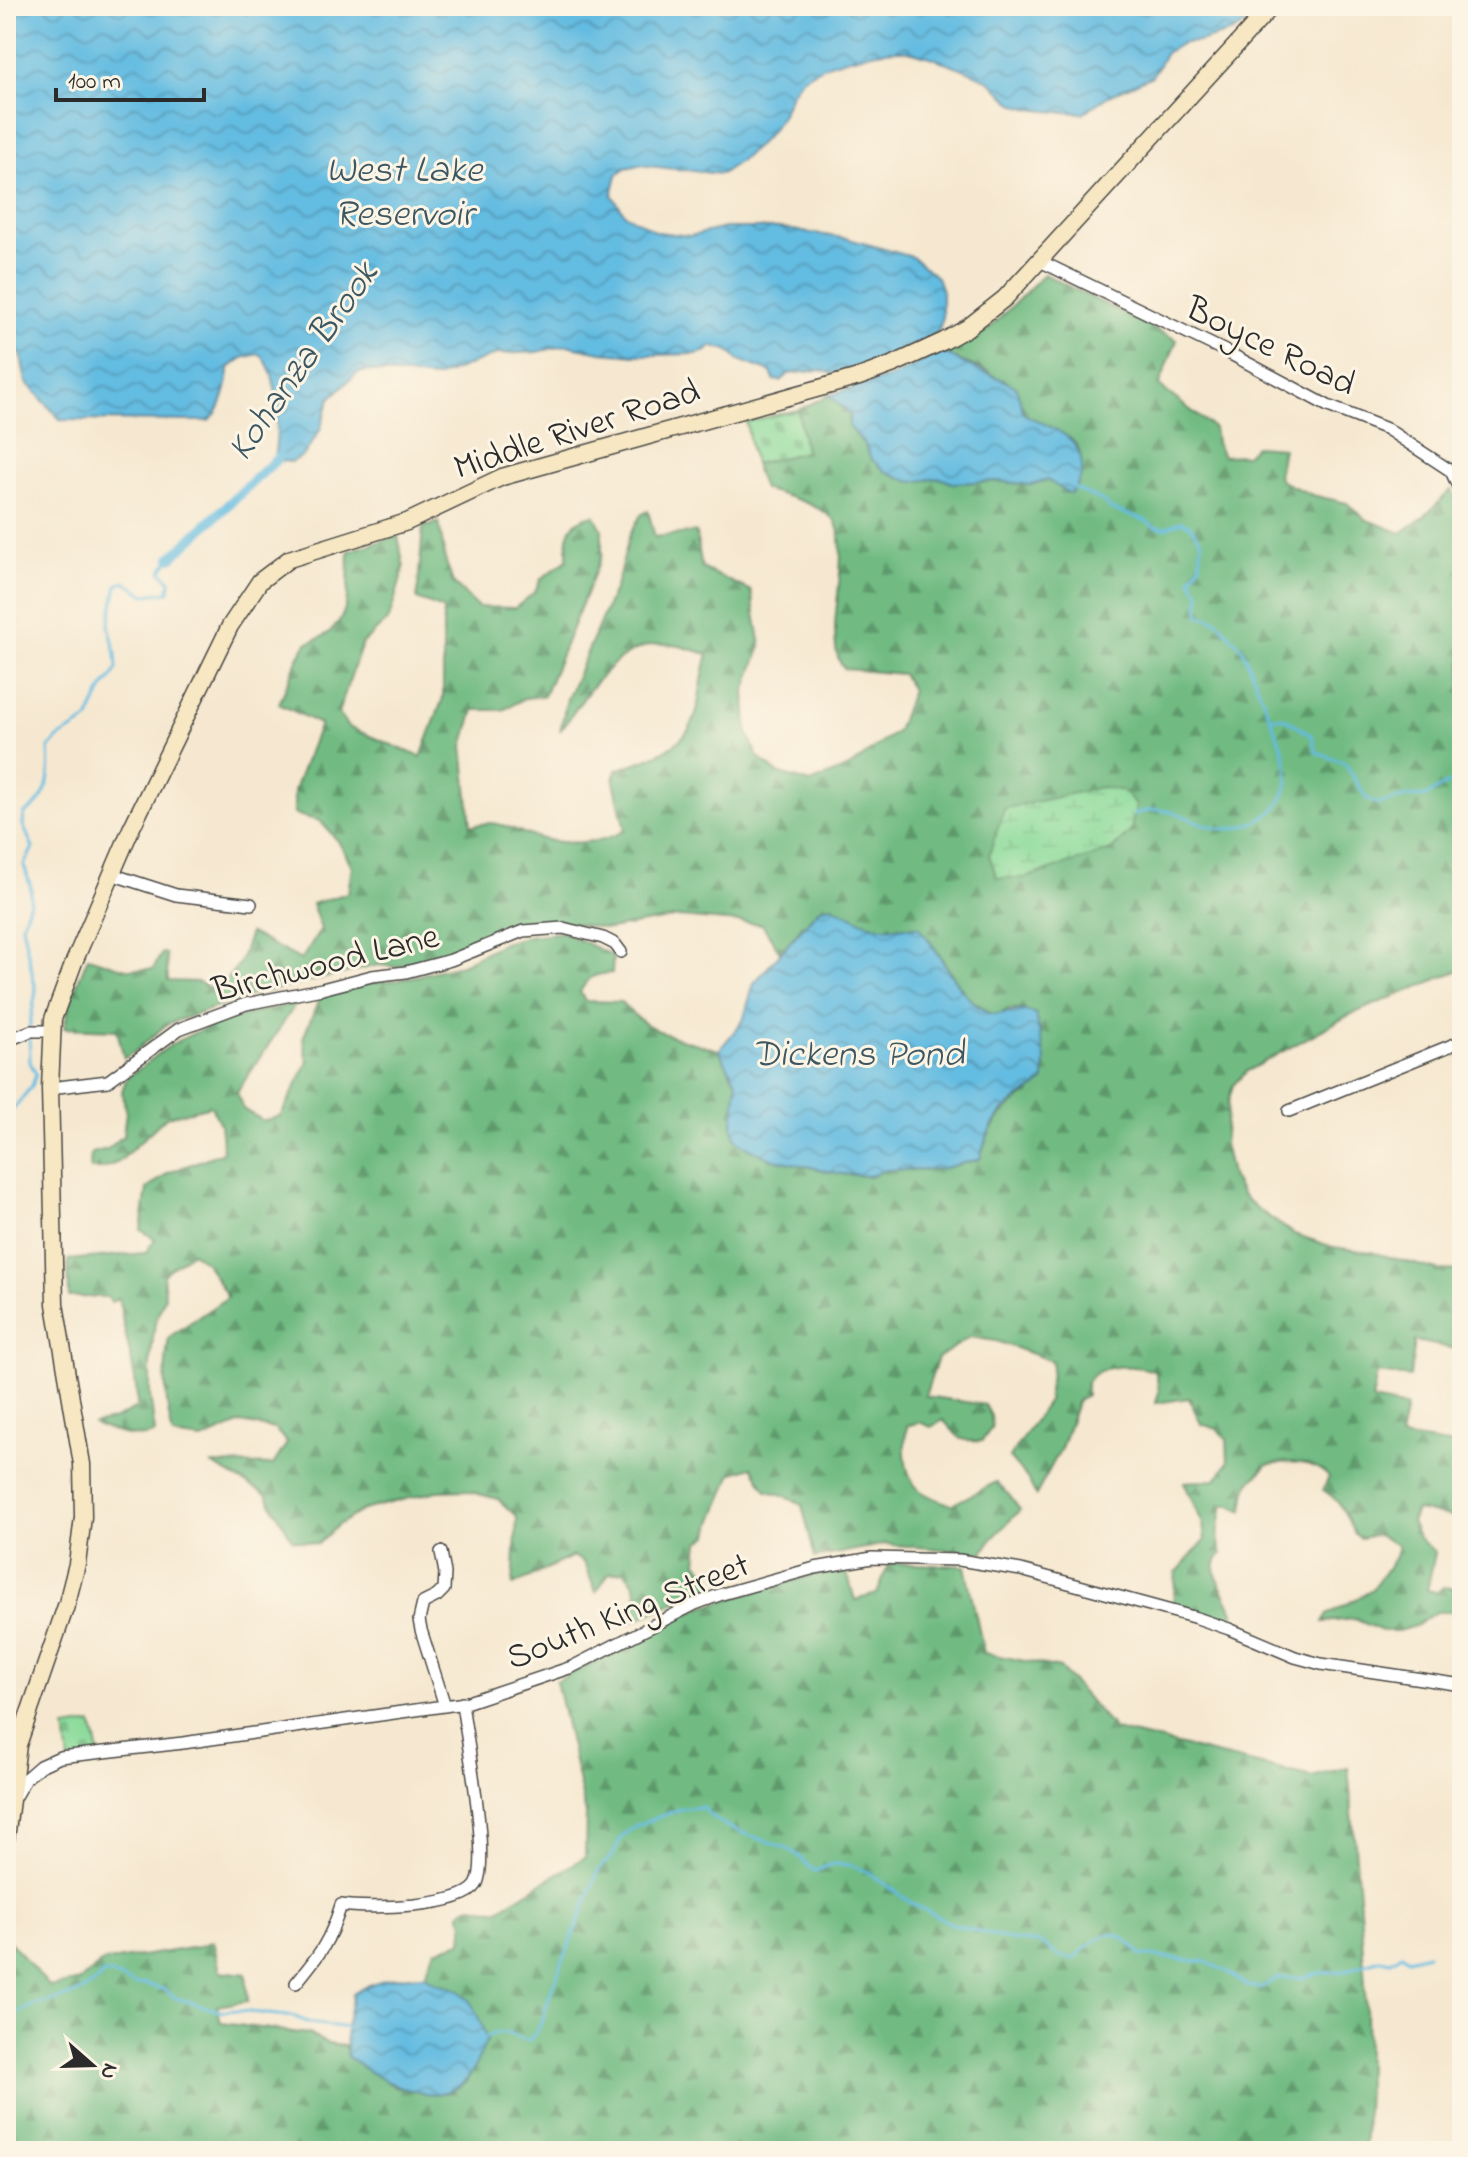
<svg xmlns="http://www.w3.org/2000/svg" width="1468" height="2157" viewBox="0 0 1468 2157" font-family="'Indie Flower',sans-serif">
<style>
.forest{fill:url(#forest-firs);stroke:#4e7357;stroke-width:2}
.wetland{fill:url(#wetland-marsh);stroke:#5c8363;stroke-width:2}
.cemetery{fill:url(#cemetery-stones);stroke:#5c8363;stroke-width:2}
.water{fill:url(#water-waves);stroke:#487486;stroke-width:2}
.lines{fill:none;stroke-linecap:round;stroke-linejoin:round}
.stream{stroke:#64bce1;stroke-width:3}
.canal{stroke:#64bce1;stroke-width:10}
.street-casing{stroke:#494744;stroke-width:14}
.secondary-casing{stroke:#494744;stroke-width:19}
.street{stroke:#fff;stroke-width:11}
.secondary{stroke:#f7e8c3;stroke-width:16}
.labels{text-anchor:middle;stroke-width:6;stroke-linejoin:round;paint-order:stroke}
.street-label{font-size:36px;fill:#2b2b2b;stroke:#fcf5e5}
.water-label{font-size:38px;font-style:italic;fill:#3c5662;stroke:#fcf5e5}
</style>
<defs>
<pattern id="forest-firs" width="22" height="20" patternUnits="userSpaceOnUse" patternTransform="scale(2)"><rect width="22" height="20" fill="#71bb83"/><path d="M5 1l3.5 6h-7zM16 11l3.5 6h-7z" fill="#5d986b"/></pattern>
<pattern id="wetland-marsh" width="20" height="14" patternUnits="userSpaceOnUse" patternTransform="scale(2)"><rect width="20" height="14" fill="#8cdb9b"/><path d="M1 5h8M5 5V1M11 12h8M15 12V8" fill="none" stroke="#79bc86"/></pattern>
<pattern id="cemetery-stones" width="16" height="16" patternUnits="userSpaceOnUse" patternTransform="scale(2)"><rect width="16" height="16" fill="#8cdb9b"/><path d="M2 7V4a2 2 0 0 1 4 0v3zM10 15v-3a2 2 0 0 1 4 0v3z" fill="#79bc86"/></pattern>
<pattern id="water-waves" width="16" height="10" patternUnits="userSpaceOnUse" patternTransform="scale(2)"><rect width="16" height="10" fill="#64bce1"/><path d="M0 5q4-4 8 0t8 0" fill="none" stroke="#5399b7"/></pattern>
</defs>
<rect width="100%" height="100%" fill="#fcf5e5"/>
<filter id="ink" filterUnits="userSpaceOnUse"><feTurbulence type="fractalNoise" baseFrequency=".0125" numOctaves="2"/><feDisplacementMap in="SourceGraphic" scale="16" xChannelSelector="R" yChannelSelector="G"/><feConvolveMatrix kernelMatrix="1 2 1 2 8 2 1 2 1" color-interpolation-filters="sRGB"/></filter>
<filter id="wash" filterUnits="userSpaceOnUse"><feTurbulence type="fractalNoise" baseFrequency=".006" numOctaves="4" result="noise"/><feDisplacementMap in="SourceGraphic" scale="32" xChannelSelector="R" yChannelSelector="G"/><feGaussianBlur stdDeviation="1.8" result="paint"/><feColorMatrix in="noise" values="0 0 0 0 0 0 0 0 0 0 0 0 0 0 0 0 0 1.4 0 .05"/><feComposite in="paint" operator="in"/></filter>
<g filter="url(#wash)">
<rect width="100%" height="100%" fill="#f6e8d0"/>
<!-- forest -->
<path class="forest" d="M1044,274L1177,340L1159,386L1214,428L1216,443L1223,456L1246,455L1255,446L1283,448L1278,476L1281,481L1312,495L1347,503L1367,520L1401,533L1425,516L1452,489L1462,514V844L1457,849L1462,853V969L1349,1015L1247,1071L1233,1085L1228,1103L1224,1144L1232,1178L1242,1195L1259,1210L1294,1234L1333,1247L1371,1252L1437,1270L1462,1271V1350L1415,1341L1410,1377L1377,1373L1372,1400L1406,1407L1400,1437L1462,1446V1518L1416,1510L1411,1522L1418,1537L1435,1553L1427,1590L1437,1592L1443,1587L1462,1589V1612H1436L1415,1626L1398,1631H1382L1355,1619L1323,1622L1327,1615L1372,1590L1395,1557L1398,1545L1378,1535L1360,1538L1355,1534C1345,1516 1344,1503 1323,1490L1329,1477C1313,1460 1289,1461 1268,1464C1248,1485 1246,1481 1243,1511L1231,1505H1223C1220,1520 1215,1539 1222,1554C1202,1572 1234,1600 1235,1621L1173,1603L1176,1573L1205,1540L1203,1524L1184,1482L1216,1480L1228,1462L1227,1439L1217,1429L1201,1424L1189,1398L1156,1403L1159,1391L1156,1372C1136,1363 1080,1362 1086,1395L1078,1400L1061,1448L1036,1495L1027,1478L1009,1458L1048,1401L1052,1361L996,1341L970,1337L938,1358L925,1396L985,1405L991,1416L992,1427L982,1441C958,1443 958,1435 943,1420L931,1427L919,1422L907,1426C903,1446 903,1479 922,1492C931,1498 942,1501 952,1505L996,1482L1009,1495L1020,1510L991,1540L983,1553L885,1544L815,1558L802,1505L783,1495L767,1491L752,1467L731,1474C726,1495 713,1512 709,1535L699,1542L697,1562L711,1577L712,1586L626,1624C637,1600 644,1592 624,1571L609,1573L596,1592L584,1563L573,1556L513,1585L517,1517L498,1499L463,1490L437,1491L363,1510L338,1525L318,1544L292,1539L266,1494L211,1464L273,1465L287,1443L275,1429L241,1423L202,1440L173,1436C165,1402 163,1372 169,1337L228,1297L205,1262L192,1252L163,1274L165,1297L155,1322L150,1362V1395L155,1433C139,1442 110,1431 94,1424L115,1419L137,1408C138,1370 123,1336 119,1298L111,1302L107,1297H69L68,1260L145,1253L155,1239L141,1230L147,1189L168,1173L223,1152L220,1124L211,1106L166,1117L119,1162L101,1169H90L91,1153L108,1149L123,1136L126,1112L122,1091L127,1077C145,1067 159,1051 178,1041C214,1021 256,1011 296,1004L237,1092L243,1109L264,1121L281,1116L308,1062L303,1038L320,997L362,984L399,980L460,965L503,943L528,936L563,932L613,956L612,973C595,974 588,976 580,992L585,1001L621,1002C649,1035 679,1038 719,1050L737,1083L733,1125L740,1143L769,1158L842,1174L870,1176L886,1170L940,1169L980,1159C987,1128 1003,1108 1030,1093L1025,1009H1009L998,1015L992,1014L967,997L928,938L908,927L886,929L861,923L854,916L842,914L833,906L820,908L780,952L762,924L679,917L610,929L560,922L524,925L456,951L396,967L379,965L256,994L167,1024L136,1051L124,1058L117,1030L64,1028L71,999L88,957L126,969H153L162,953L166,954L168,981L198,982L209,988L226,980L239,964L250,933L301,960L321,929L312,904L348,893L352,866L338,841L320,821L294,814V790L320,724L279,704L299,656L307,643C355,629 347,592 349,551L398,536L404,568L389,619L362,644L338,713L348,727L421,757L443,698V609L417,599L423,528L439,522L445,559L453,583L478,607L515,608L535,592L541,579L567,560C567,536 566,521 594,515L602,529V555L544,696L525,698L503,710H474L463,746L471,826C500,819 505,827 532,836C559,845 600,846 625,830L614,781L616,770C648,759 689,748 697,710C701,691 702,673 708,654C695,651 679,644 665,644C614,643 587,695 560,731L567,699L617,583L630,534L641,515L648,511L655,537L696,532L702,568L751,591L761,646L745,692L747,730L757,756L777,773L811,783L851,766L897,731L912,690L902,674L845,669C834,656 836,645 835,628C835,603 850,535 832,518C816,503 783,495 763,489L754,464L805,452L798,410L829,395L850,415L849,426L865,445L871,459L911,482L940,478L953,483L998,481L1030,485L1047,480L1070,493C1078,485 1080,477 1081,465C1083,430 1046,432 1025,415C1016,407 1020,394 1009,384C1001,376 1007,383 998,379C994,377 991,373 988,372C973,364 955,362 943,351L987,331Z
M889,1563L965,1566L984,1653L1060,1668L1115,1730L1312,1777L1348,1767C1359,1892 1373,2027 1364,2151H6V1968L10,1942L50,1987L79,1981L104,1962L197,1947L213,1941L220,1971L246,1974L248,2001L217,2006L221,2023L309,2034L324,2042L345,2046L347,2056L394,2086L426,2093L452,2091L466,2082L487,2040L425,1975L435,1950L462,1942L464,1922L460,1913C474,1899 481,1911 497,1910L585,1857L586,1814L556,1681L701,1607L845,1566L855,1600L877,1594Z"/>
<!-- wetland -->
<path class="wetland" d="M1101,787L1123,791L1136,805L1131,831L1111,850L1025,878H997L989,855L1004,809Z"/>
<!-- cemetery -->
<path class="cemetery" d="M798,410L805,452L754,464L746,422Z
M92,1724L100,1757L69,1761L65,1728Z"/>
<!-- water -->
<path class="water" d="M6,6H1262L1243,26L1232,32L1198,42L1182,43L1166,53L1152,76L1108,96L1083,113C1062,111 1036,113 1016,104C1004,99 999,87 989,81C975,72 919,52 902,50C878,49 823,62 803,78C792,88 788,102 782,114C772,136 741,161 721,174L640,165L625,168L617,175L612,195L625,214L657,232L690,236L725,228H780L849,239L912,257L937,277L942,291V320L938,332L889,358L833,374L821,370L788,374L781,381L774,380L771,372L738,360L728,350L711,346L707,351L697,354L636,355L601,352L567,345L537,352L497,354L436,378L367,371L357,373L330,398L320,430L304,455L292,462L283,461L275,453C278,428 281,371 259,354L242,358L229,368C229,382 221,415 208,421L61,420L26,382L21,355L6,337Z
M943,351C957,364 997,375 1016,387L1024,414C1049,428 1079,433 1082,465C1083,477 1078,485 1070,494L1047,480L1030,485L998,481L953,483L940,478L911,482L885,471L871,459L865,445L849,426L850,415L829,395L894,376Z
M833,906C841,913 848,913 856,918C877,931 894,927 918,927C944,954 954,995 989,1013C999,1018 1016,1005 1036,1014L1045,1059L1044,1080C1034,1090 1023,1095 1012,1103C994,1116 985,1138 980,1159L940,1169L886,1170L870,1176L842,1174L769,1158L740,1143L735,1137L733,1125L737,1083L719,1050L743,1021L754,983L820,908Z
M425,1975C439,1987 440,1982 453,1988C474,1996 479,2021 487,2040C480,2053 474,2074 462,2084C431,2110 373,2077 347,2056L346,2028L353,1994C374,1979 400,1976 425,1975Z"/>
<g class="lines">
<!-- stream -->
<path class="stream" d="M1073,488L1101,500L1111,509L1145,520L1155,527L1164,528L1181,522L1190,525L1202,542L1200,564L1191,578L1194,586L1200,592L1199,615L1216,620L1242,648L1270,717L1285,718L1312,736L1316,752L1345,763L1367,799L1378,804L1406,797L1426,796L1462,775
M1134,814C1142,812 1151,809 1159,810C1181,811 1202,827 1224,829C1237,829 1255,824 1265,817C1304,791 1284,752 1270,717
M29,1029L36,991L22,925L30,902L31,888L24,865L33,848L23,825L24,814C50,799 51,776 49,748L58,738L88,720L103,688L113,676L117,668L116,654L109,626L117,585L125,582L145,595L169,592L170,581L161,571L171,558
M6,1118L32,1086L36,1074L30,1062L29,1037
M6,2024C14,2019 18,2011 27,2008C54,1997 84,1999 103,1974H111L136,1985L143,1984L163,1989L176,1998L223,2012L231,2010L295,2017L310,2023L348,2028
M485,2038C510,2025 506,2038 530,2040L542,2022L551,1991L599,1869L613,1855L621,1838L635,1826L680,1809L702,1807C724,1833 760,1836 790,1850C799,1854 806,1865 815,1871L833,1864L851,1865L870,1873L913,1904L952,1924L1010,1940L1040,1943L1059,1956L1074,1959C1099,1935 1116,1920 1140,1955L1206,1962L1228,1972L1247,1986L1261,1988L1277,1978H1301L1319,1973L1344,1971L1380,1959L1391,1961L1402,1954L1408,1959L1427,1954"/>
<!-- canal -->
<path class="canal" d="M171,558L279,457"/>
</g>
</g>
<g filter="url(#ink)">
<g class="lines">
<!-- street casing -->
<g class="street-casing">
<path id="street" d="M1040,261L1225,351L1328,406L1387,429L1451,471L1462,495
M111,874L176,895L251,904
M6,1041L31,1031H52
M50,1088L108,1081L179,1029L246,1004L322,989L372,976L406,972L451,960L523,931L563,928L603,938L615,944L621,952
M1289,1111L1462,1041
M441,1552L445,1573L444,1589L437,1596L423,1603L419,1620L421,1630L445,1706
M14,1798L25,1779L40,1766L60,1757L183,1743L465,1703L572,1667L695,1604L722,1594L815,1568L872,1558L959,1560L1021,1570L1197,1618L1229,1629L1295,1657L1321,1664L1462,1685
M296,1983C320,1954 330,1941 341,1905C368,1909 461,1908 476,1885C491,1861 466,1737 462,1703"/>
</g>
<!-- secondary casing -->
<g class="secondary-casing">
<path id="secondary" d="M6,1839L18,1745L67,1603L77,1564L83,1517L82,1464L55,1304L50,1088L53,1019L74,962L131,829L230,626L260,581L289,559L407,522L502,477L859,377L894,364L944,341L967,328L1005,298L1272,6"/>
</g>
<!-- street -->
<use href="#street" class="street"/>
<!-- secondary -->
<use href="#secondary" class="secondary"/>
</g>
</g>
<g class="labels">
<!-- street labels -->
<g class="street-label">
<text transform="translate(1272 344) rotate(26)" y="13">Boyce Road</text>
<text transform="translate(576 427) rotate(-18)" y="13">Middle River Road</text>
<text transform="translate(325 961) rotate(-14)" y="13">Birchwood Lane</text>
<text transform="translate(627 1609) rotate(-22)" y="13">South King Street</text>
</g>
<!-- water labels -->
<g class="water-label">
<text x="404" y="181">West Lake<tspan x="404" dy="44">Reservoir</tspan></text>
<text transform="translate(301 360) rotate(-55)" y="13">Kohanza Brook</text>
<text x="858" y="1065">Dickens Pond</text>
</g>
</g>
<!-- margin -->
<rect width="1468" height="2157" fill="none" stroke="#fcf5e5" stroke-width="32"/>
<!-- north arrow -->
<g transform="translate(92 2065) rotate(110)" stroke="#fcf5e5" stroke-width="6" paint-order="stroke">
<path d="M0-6L14 30L0 20L-14 30Z" fill="#2b2b2b"/>
<text y="-12" font-size="22" font-weight="bold" text-anchor="middle" fill="#2b2b2b">N</text>
</g>
<!-- scale -->
<path d="M56 88v12h148v-12" fill="none" stroke="#2b2b2b" stroke-width="4"/>
<text x="68" y="88" font-size="24" fill="#2b2b2b" stroke="#fcf5e5" stroke-width="6" paint-order="stroke">100 m</text>
</svg>
